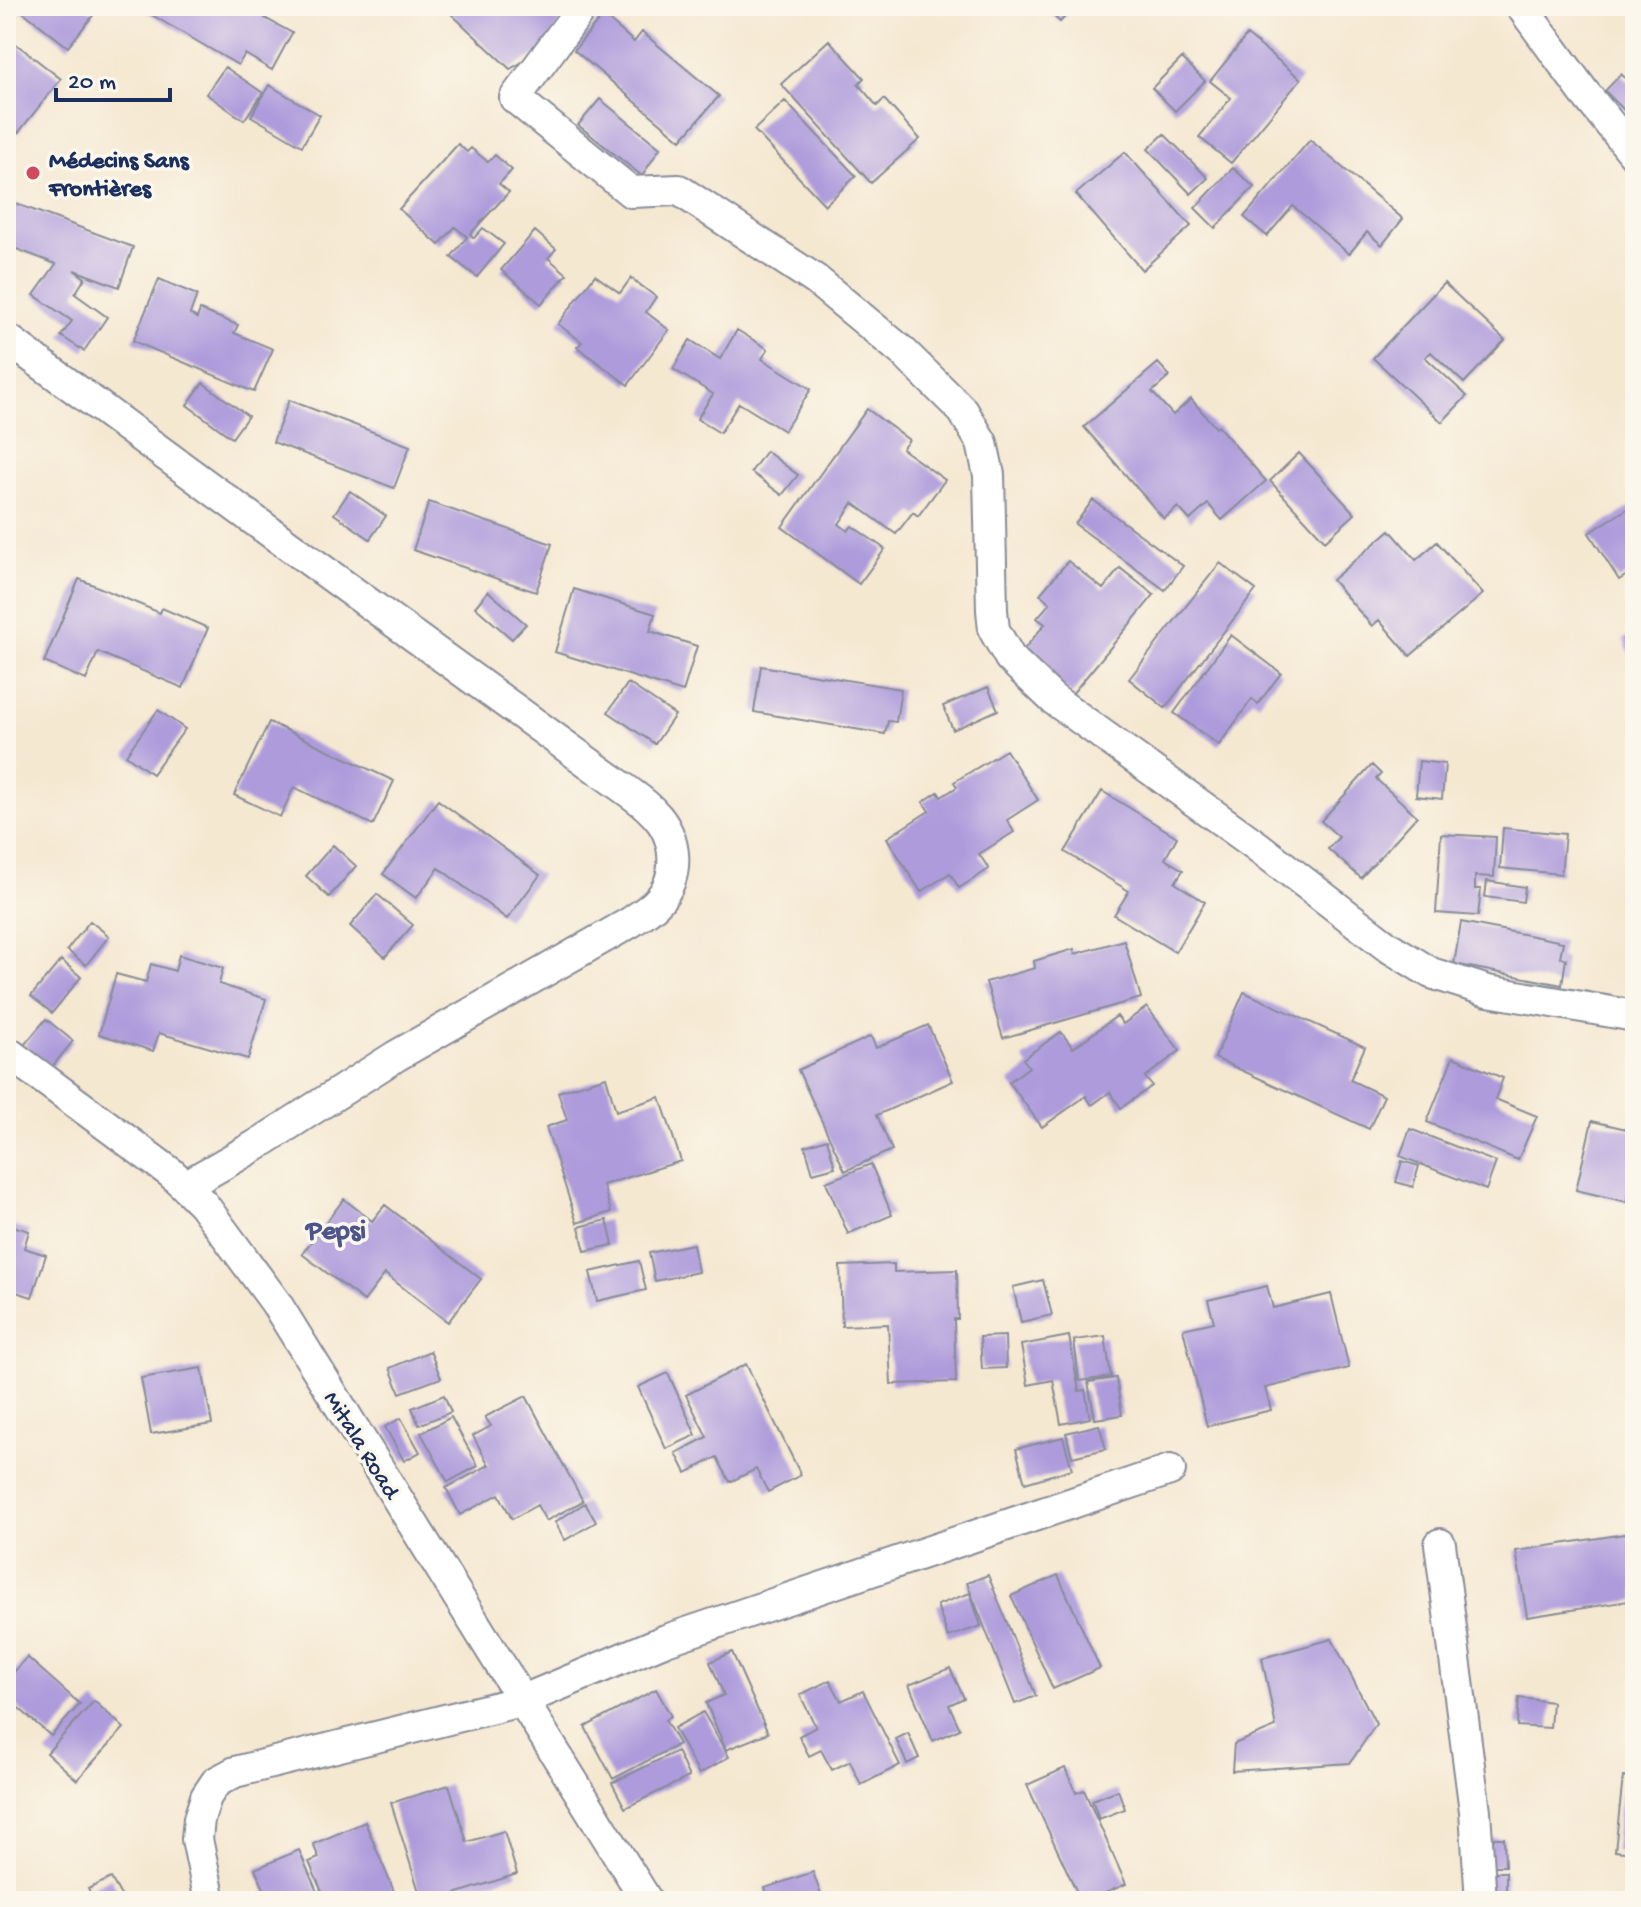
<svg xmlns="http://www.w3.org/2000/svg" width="1641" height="1907" viewBox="0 0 1641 1907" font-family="'Gochi Hand',sans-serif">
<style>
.building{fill:#ae9bdc}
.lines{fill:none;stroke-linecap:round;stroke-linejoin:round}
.minor-casing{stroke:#888c98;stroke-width:34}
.minor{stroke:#fff;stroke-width:30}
.poi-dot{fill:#d1495b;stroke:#fbf7ec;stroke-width:3}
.labels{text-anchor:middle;stroke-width:7;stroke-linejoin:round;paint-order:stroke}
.poi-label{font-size:24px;font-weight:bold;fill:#1b2f5e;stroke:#fbf7ec;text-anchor:start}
.street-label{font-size:24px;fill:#1b2f5e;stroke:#fbf7ec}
.quarter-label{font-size:28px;font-weight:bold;fill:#4e558a;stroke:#fbf7ec}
</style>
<rect width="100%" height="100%" fill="#fbf7ec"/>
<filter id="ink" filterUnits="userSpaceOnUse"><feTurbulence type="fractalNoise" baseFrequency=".0125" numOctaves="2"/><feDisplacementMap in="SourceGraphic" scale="16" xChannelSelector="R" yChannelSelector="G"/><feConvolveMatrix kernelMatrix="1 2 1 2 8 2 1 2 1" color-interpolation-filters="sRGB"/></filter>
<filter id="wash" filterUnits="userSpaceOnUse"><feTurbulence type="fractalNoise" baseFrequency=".006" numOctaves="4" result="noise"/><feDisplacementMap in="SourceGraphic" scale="32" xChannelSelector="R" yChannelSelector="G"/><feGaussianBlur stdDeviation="1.8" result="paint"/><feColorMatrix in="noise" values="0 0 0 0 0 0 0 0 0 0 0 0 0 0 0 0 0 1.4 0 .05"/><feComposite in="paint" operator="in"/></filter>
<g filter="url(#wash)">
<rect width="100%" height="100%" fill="#f5e8d1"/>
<g id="blocks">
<!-- building -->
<path class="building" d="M20,6H85L94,14L68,47L18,8Z
M148,6H270L271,7L265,18L292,33L272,70L245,54L238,65L145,11Z
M457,6H552L562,16L547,48L510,69L447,10Z
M1042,6H1075L1060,22Z
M603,15L634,42L642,32L719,96L681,140L574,50Z
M1247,35L1301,79L1231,163L1199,137L1231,98L1210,81Z
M6,36L61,79L18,133L6,123Z
M829,40L864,78L858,84L877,106L884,99L920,139L871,183L781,84Z
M1182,58L1205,81L1175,111L1152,88Z
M225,67L263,93L244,120L206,94Z
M1621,74L1635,87V121L1605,91Z
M269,85L320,115L302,146L251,116Z
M600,99L660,148L642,176L578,125Z
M785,101L856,176L825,205L754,130Z
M1164,134L1208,178L1191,194L1148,149Z
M1310,140L1403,219L1382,245L1367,232L1349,254L1293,206L1267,236L1244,217Z
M458,144L467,152L471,148L488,162L495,155L512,170L499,184L509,192L470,234L474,238L483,228L504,244L477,277L451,257L467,237L455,227L439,245L399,209Z
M1125,152L1191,226L1142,270L1076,194Z
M1233,168L1254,187L1215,228L1195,208Z
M6,200L133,247L119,287L74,270L85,278L75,294L107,317L84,351L61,336L72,321L34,295L56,264L6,245Z
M535,231L556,249L548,258L567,274L541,304L501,270Z
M595,275L620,293L631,278L656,297L646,312L669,330L628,385L577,347L582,342L558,324Z
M159,279L197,295L190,314L197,318L200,310L238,325L234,333L273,349L254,392L133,341Z
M1444,283L1505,340L1464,383L1431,352L1425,357L1467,396L1442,422L1373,358Z
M737,330L768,349L762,359L811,389L784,431L739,403L720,433L697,419L713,394L673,369L690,340L720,359Z
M1158,363L1170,376L1152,392L1173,415L1191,399L1216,428L1218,426L1266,481L1222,520L1208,504L1190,520L1178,507L1164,519L1084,427Z
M203,383L248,416L232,438L187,405Z
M289,400L410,446L394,488L273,442Z
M867,409L909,440L902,449L945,480L918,516L913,512L896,534L853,503L839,524L848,531L852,526L885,549L859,584L782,527Z
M766,451L798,475L782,495L751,472Z
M1299,453L1355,514L1325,541L1270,481Z
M350,491L386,516L370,539L334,514Z
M1093,500L1183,566L1165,590L1075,524Z
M429,502L552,544L536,592L413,550Z
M1635,504V570L1619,580L1589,533Z
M1390,530L1416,560L1437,542L1483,594L1410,656L1379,620L1372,626L1332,580Z
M1068,561L1103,589L1120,568L1154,595L1072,694L1021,653L1045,624L1037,618L1050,603L1040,594Z
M1220,563L1256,590L1165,708L1129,679Z
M79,579L160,613L162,608L208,628L183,688L98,652L86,680L44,662Z
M574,589L655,614L650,631L697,646L683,692L555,652Z
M488,591L526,624L512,639L475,607Z
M1635,634V666L1623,639Z
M1231,635L1281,673L1258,704L1252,699L1219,745L1174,713Z
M761,666L901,689L896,722L888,721L885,734L754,712Z
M628,683L675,715L655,744L608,712Z
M988,687L998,710L953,730L943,706Z
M158,710L185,729L152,774L126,755Z
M269,722L394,781L373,825L294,787L280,817L234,795Z
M1006,750L1038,800L1007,820L1014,832L979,854L989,869L959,888L950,873L921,892L887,838L929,811L923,802L938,792L941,797L957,787L954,782Z
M1419,761L1445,764L1442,799L1416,796Z
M1372,765L1381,774L1376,779L1417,816L1361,878L1328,849L1339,837L1321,821Z
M1102,791L1177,837L1165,859L1183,870L1175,883L1205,902L1175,952L1114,915L1129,891L1065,852Z
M438,800L540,875L507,919L439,868L416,898L383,874Z
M1503,828L1565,834L1561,874L1500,868Z
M1441,834L1496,837L1494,877L1475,876V889H1481L1478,916L1436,913Z
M333,845L356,866L329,897L306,876Z
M1487,881L1525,887L1523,902L1485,897Z
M377,894L413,925L385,957L350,926Z
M90,921L109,936L86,965L67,950Z
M1461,922L1563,942L1560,957L1566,959L1562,985L1454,964Z
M1124,940L1141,998L1003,1038L986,982L1035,968L1034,961L1074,949L1075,954Z
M179,955L223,968L219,984L266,999L248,1059L159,1033L153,1051L99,1034L116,974L146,982L151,964L175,971Z
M61,960L81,977L52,1013L31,996Z
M1244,992L1365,1047L1350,1080L1384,1096L1369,1129L1215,1058Z
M1147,1007L1180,1051L1145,1077L1152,1086L1121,1108L1110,1092L1092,1105L1086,1096L1042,1127L1009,1082L1029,1067L1023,1059L1061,1032L1073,1048L1117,1016L1123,1024Z
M46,1019L73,1041L52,1067L24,1045Z
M928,1025L953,1081L877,1115L892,1150L845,1171L798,1070L871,1036L876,1048Z
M1453,1057L1503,1078L1495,1099L1537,1116L1518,1160L1427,1122Z
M606,1077L616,1111L660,1097L681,1161L603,1185L611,1212L577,1223L546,1127L567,1120L558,1092Z
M1592,1121L1635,1131V1195L1629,1193L1627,1202L1576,1190Z
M1410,1129L1496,1162L1486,1190L1400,1156Z
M827,1139L835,1167L813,1173L805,1146Z
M1402,1161L1419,1166L1413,1187L1396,1182Z
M871,1164L892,1215L848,1234L826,1182Z
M344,1199L372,1221L385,1205L481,1279L448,1322L385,1274L364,1301L302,1254Z
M607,1220L613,1245L585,1251L579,1227Z
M6,1224L29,1231L24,1248L46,1255L32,1297L6,1289Z
M693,1244L698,1272L655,1281L649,1253Z
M639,1261L646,1290L597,1301L590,1272Z
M894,1264V1272L957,1270L958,1319H954L956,1382L891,1384L888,1324L842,1326L840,1266Z
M1043,1280L1052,1315L1021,1322L1013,1287Z
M1267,1286L1273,1308L1331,1294L1349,1368L1265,1388L1271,1410L1207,1426L1183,1329L1214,1322L1208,1300Z
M1005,1336L1006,1368L982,1369L980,1337Z
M1069,1336L1079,1391L1085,1390L1090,1418L1061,1424L1053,1380L1028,1385L1021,1345Z
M1105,1336L1111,1377L1079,1381L1074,1340Z
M430,1351L441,1378L400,1393L390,1368Z
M746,1364L801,1475L768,1492L756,1469L730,1482L717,1457L686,1473L676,1453L707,1437L686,1395Z
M202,1368L212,1424L151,1434L141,1378Z
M668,1373L696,1435L666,1449L638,1387Z
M1116,1378L1122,1415L1095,1419L1088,1382Z
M444,1395L451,1412L419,1425L412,1408Z
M526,1396L583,1501L546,1521L537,1505L512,1519L499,1494L460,1515L446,1488L489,1465L473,1436L491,1426L485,1417Z
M451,1417L478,1466L448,1482L421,1433Z
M401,1418L420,1452L404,1461L385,1427Z
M1099,1425L1106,1449L1072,1457L1066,1433Z
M1063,1437L1072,1469L1025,1483L1016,1449Z
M585,1503L596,1522L565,1540L555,1522Z
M1631,1533L1635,1558V1600L1527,1617L1516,1551Z
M988,1575L1036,1696L1015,1704L967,1583Z
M1058,1575L1100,1668L1053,1689L1011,1596Z
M970,1593L981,1626L948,1637L937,1605Z
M1332,1639L1376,1724L1350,1763L1232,1771L1234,1744L1276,1727L1262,1658Z
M732,1652L768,1733L726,1750L706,1703L724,1695L710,1662Z
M27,1657L80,1704L51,1736L6,1697V1681Z
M950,1668L964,1698L949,1705L960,1729L933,1741L909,1685Z
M830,1680L841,1701L863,1691L900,1765L861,1785L850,1761L832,1770L821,1750L809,1756L799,1736L816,1727L800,1695Z
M656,1689L671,1716L665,1720L679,1744L613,1779L585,1727Z
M1519,1698L1552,1702L1550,1728L1517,1726Z
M94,1701L124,1728L77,1780L47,1753Z
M703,1712L729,1757L699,1774L674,1728Z
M908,1733L919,1758L907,1764L896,1739Z
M677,1751L689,1777L625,1808L612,1783Z
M1065,1768L1076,1793L1084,1790L1126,1884L1087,1901H1081L1027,1785Z
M1623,1777L1635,1779V1853L1615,1851Z
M449,1785L467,1842L504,1831L517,1874L433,1901H422L391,1803Z
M1118,1790L1125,1809L1099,1819L1092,1800Z
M365,1822L398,1901H326L309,1862L319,1858L313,1844Z
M1484,1838H1504L1505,1866H1485Z
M299,1850L321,1901H247L266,1893L255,1869Z
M813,1872L823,1901H770L765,1888Z
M1485,1872H1506V1893L1485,1894Z
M111,1878L124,1901H94L88,1889Z"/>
</g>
</g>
<g filter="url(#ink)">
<use href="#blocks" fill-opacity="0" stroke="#888c98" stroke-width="2"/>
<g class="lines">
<!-- minor casing -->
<g class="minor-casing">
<path id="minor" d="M583,6L515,98L631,192L679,190L816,280L903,352L963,411L982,443L989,475L992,610L994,630L1010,658L1053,699L1257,846L1387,946L1431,973L1488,991L1635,1016
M1521,6L1583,91L1635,155
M6,338L273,534L629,792C637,798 646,804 653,812C678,836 681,878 656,903C649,910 639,916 631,922L396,1056L255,1146L185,1186
M6,1051L171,1173L185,1186L203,1204L276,1303L647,1901
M1440,1544L1475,1811L1481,1901
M210,1901L197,1839L199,1819L206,1797L216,1782L235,1772L521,1701L666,1640L1170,1470"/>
</g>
<!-- minor -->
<use href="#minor" class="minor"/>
</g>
</g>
<!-- markers -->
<circle class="poi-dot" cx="33" cy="173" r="8"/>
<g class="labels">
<!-- poi labels -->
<g class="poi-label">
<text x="49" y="167">Médecins Sans<tspan x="49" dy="28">Frontières</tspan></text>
</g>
<!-- street labels -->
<g class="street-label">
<text transform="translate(363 1444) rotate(58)" y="8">Mitala Road</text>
</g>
<!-- quarter labels -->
<g class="quarter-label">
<text x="336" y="1238">Pepsi</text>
</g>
</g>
<!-- margin -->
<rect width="1641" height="1907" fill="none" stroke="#fbf7ec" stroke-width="32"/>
<!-- scale -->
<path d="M56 88v12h114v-12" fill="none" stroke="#1b2f5e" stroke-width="4"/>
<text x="68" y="88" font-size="24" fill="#1b2f5e" stroke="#fbf7ec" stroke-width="6" paint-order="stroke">20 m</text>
</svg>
